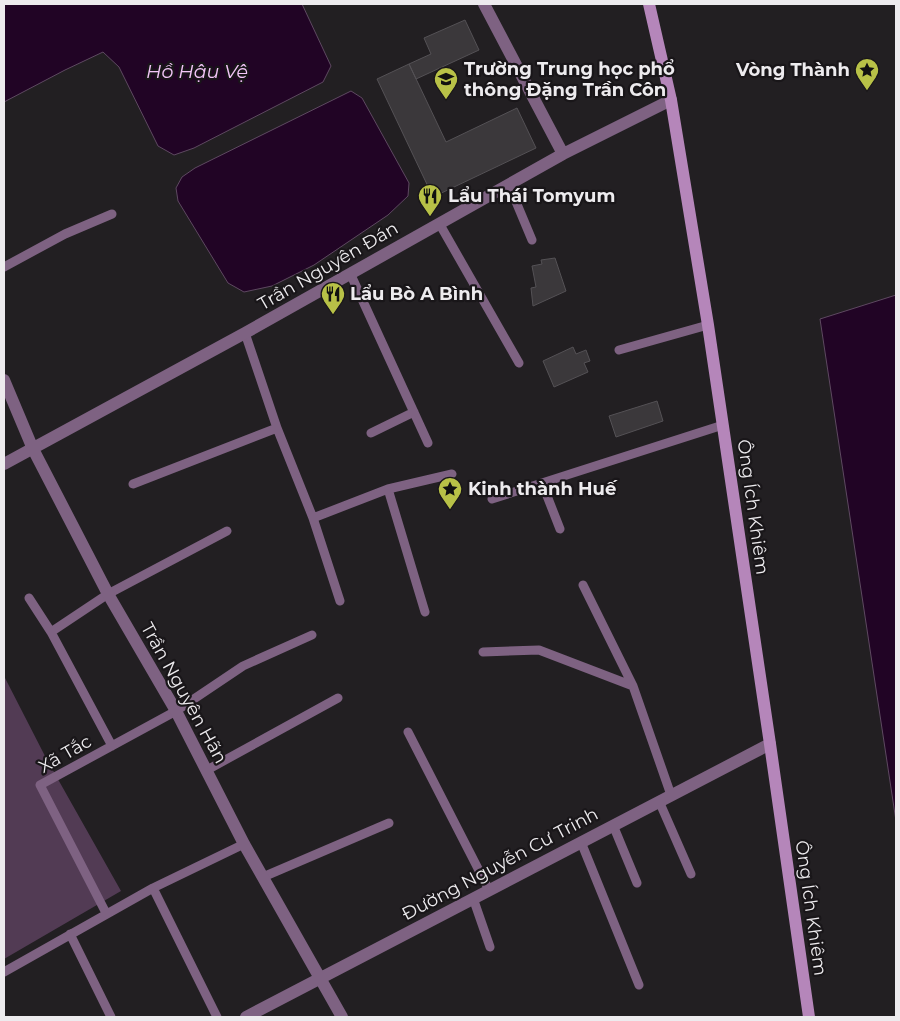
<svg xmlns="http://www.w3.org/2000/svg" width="900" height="1021" viewBox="0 0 900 1021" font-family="Montserrat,sans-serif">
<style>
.green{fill:#523b54}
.water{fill:#210425;stroke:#5e4961}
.building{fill:#3b383b;stroke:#545155}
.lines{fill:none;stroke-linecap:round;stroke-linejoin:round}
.lane{stroke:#7e6282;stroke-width:9}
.street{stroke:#7e6282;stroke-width:12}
.secondary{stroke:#b586ba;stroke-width:12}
.labels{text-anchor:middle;stroke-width:4.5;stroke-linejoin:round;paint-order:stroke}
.poi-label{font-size:18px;font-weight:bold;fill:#edebee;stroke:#191619;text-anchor:start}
.street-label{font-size:18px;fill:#edebee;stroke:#191619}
.water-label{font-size:19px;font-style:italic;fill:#f3c6f8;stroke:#191619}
</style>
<rect width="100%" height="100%" fill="#221f22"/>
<!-- green -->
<path class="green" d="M4,676L46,758L121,891L4,959Z"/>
<!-- water -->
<path class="water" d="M4,4H302L331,66L323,82L194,148L174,155L158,146L119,67L103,52L65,70L4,102Z
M351,91L362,98L409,183L408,196L388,215L314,265L272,286L244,292L228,283L178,201L176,188L182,177L195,168Z
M896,295V821L820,319Z"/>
<!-- building -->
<path class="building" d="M465,20L479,50L416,79L409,64L431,54L424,38Z
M409,64L446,142L517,108L536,148L433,197L377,79Z
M555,258L566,291L533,306L531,288L536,287L532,266L542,264L541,260Z
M573,347L576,354L586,350L590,361L584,363L588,372L554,387L543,361Z
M657,401L663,421L616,437L609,416Z"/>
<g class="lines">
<!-- lane -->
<path class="lane" d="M509,185L532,240
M439,223L519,363
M4,267L65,234L112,214
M350,273L428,443
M245,333L277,428L313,518L340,601
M619,350L708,325
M371,433L414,412
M542,483L560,529
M133,484L277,428
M388,489L425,612
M492,499L723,425
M313,518L388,489L452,474
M583,585L633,686L671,795
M29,598L51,632L112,746
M51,632L108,594L227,531
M483,652L539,650L633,686
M408,732L489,890
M207,770L338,698
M659,801L691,874
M613,825L637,883
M581,842L639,985
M263,877L389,823
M153,888L217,1017
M473,898L490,947
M106,913L40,785L176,711L243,666L312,635
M70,934L111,1017
M4,972L153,888L244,844"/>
<!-- street -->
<path class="street" d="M484,4L563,154
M4,380L33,449L108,594L176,711L244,844L342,1017
M4,464L245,333L563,154L671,100
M246,1017L770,744"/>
<!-- secondary -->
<path class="secondary" d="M649,4L671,100L708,325L770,744L809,1017"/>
</g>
<!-- icons -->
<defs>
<g id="sight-pin" transform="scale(1.25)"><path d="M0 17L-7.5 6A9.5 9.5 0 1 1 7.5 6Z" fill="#b8c147" stroke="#191619"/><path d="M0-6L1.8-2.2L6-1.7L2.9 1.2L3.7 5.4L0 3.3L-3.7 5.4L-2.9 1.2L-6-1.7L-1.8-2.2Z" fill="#111"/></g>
<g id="school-pin" transform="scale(1.25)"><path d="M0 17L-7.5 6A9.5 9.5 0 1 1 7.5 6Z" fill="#b8c147" stroke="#191619"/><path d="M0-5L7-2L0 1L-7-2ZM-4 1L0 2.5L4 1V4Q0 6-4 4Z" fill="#111"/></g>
<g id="restaurant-pin" transform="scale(1.25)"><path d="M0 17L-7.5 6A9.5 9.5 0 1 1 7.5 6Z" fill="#b8c147" stroke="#191619"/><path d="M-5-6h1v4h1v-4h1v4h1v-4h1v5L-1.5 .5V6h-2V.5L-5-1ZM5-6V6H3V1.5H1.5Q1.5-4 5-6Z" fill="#111"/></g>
</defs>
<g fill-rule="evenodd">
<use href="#sight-pin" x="867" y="70"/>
<use href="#school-pin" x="446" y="79"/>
<use href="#restaurant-pin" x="430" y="196"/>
<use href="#restaurant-pin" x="333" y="294"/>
<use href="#sight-pin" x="450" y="489"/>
</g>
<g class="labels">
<!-- poi labels -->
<g class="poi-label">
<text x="464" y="75">Trường Trung học phổ<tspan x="464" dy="21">thông Đặng Trần Côn</tspan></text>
<text x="850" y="76" text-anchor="end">Vòng Thành</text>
<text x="448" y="202">Lẩu Thái Tomyum</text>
<text x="350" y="300">Lẩu Bò A Bình</text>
<text x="468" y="495">Kinh thành Huế</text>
</g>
<!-- street labels -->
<g class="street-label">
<text transform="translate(328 266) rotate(-30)" y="6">Trần Nguyên Đán</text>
<text transform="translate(753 507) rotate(82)" y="6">Ông Ích Khiêm</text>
<text transform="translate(184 693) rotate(61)" y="6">Trần Nguyên Hãn</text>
<text transform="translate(65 754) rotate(-30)" y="6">Xã Tắc</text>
<text transform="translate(500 864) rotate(-28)" y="6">Đường Nguyễn Cư Trinh</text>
<text transform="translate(811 908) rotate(82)" y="6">Ông Ích Khiêm</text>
</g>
<!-- water labels -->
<g class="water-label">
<text x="197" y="78">Hồ Hậu Vệ</text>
</g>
</g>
<!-- border -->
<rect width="900" height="1021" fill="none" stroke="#edebee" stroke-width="10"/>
</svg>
